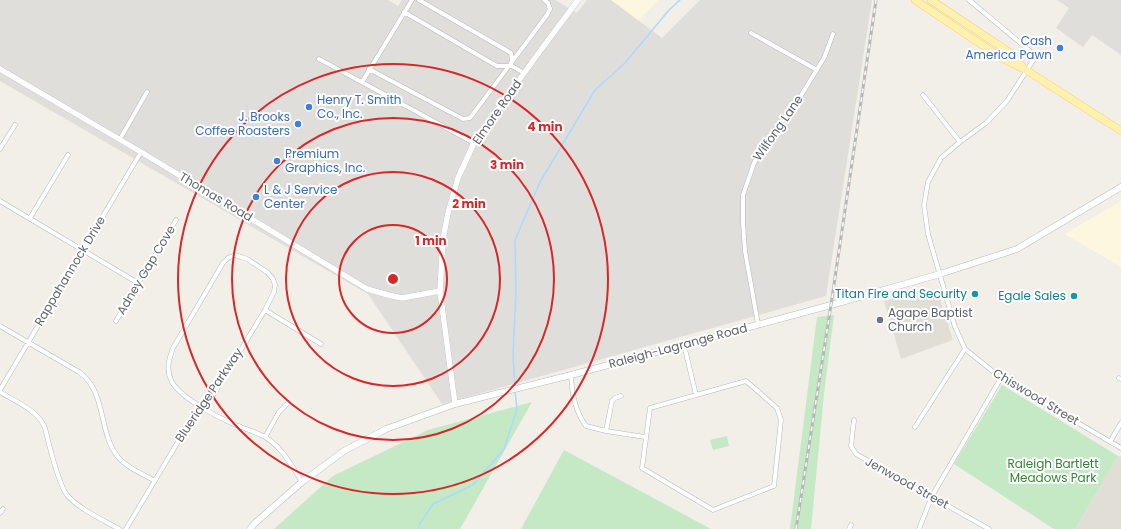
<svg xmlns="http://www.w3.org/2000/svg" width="1121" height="529" viewBox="0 0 1121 529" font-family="Poppins,sans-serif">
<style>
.commercial{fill:#fef7e0}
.industrial{fill:#e0deda}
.education{fill:#e1ded6}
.green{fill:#c5e8c5}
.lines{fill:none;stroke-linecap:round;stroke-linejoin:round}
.stream{stroke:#aadaff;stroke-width:1.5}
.minor-casing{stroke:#b5b8bc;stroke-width:5}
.tertiary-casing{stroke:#b5b8bc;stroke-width:6}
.secondary-casing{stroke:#b6babf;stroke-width:7}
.primary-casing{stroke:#f2c960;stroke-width:8}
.minor{stroke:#fff;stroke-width:4}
.tertiary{stroke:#fff;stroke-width:5.5}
.secondary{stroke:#fff;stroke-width:6}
.primary{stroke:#fff2af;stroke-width:7}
.rail-casing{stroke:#b6b7b8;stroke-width:3}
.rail{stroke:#fff;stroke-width:1.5;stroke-dasharray:4.5;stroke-linecap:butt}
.ring{fill:none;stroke:#d62828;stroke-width:2}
.shop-dot{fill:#3f7fe0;stroke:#fff;stroke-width:1.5}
.culture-dot{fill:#0f9aa8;stroke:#fff;stroke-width:1.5}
.worship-dot{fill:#6b7280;stroke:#fff;stroke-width:1.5}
.labels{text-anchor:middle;stroke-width:4;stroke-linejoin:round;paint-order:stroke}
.shop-label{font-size:12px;fill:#366cbe;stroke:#fff;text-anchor:start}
.street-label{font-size:12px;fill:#5f6368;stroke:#fff}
.culture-label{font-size:12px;fill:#0d838f;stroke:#fff;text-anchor:end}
.worship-label{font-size:12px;fill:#5b616d;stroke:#fff;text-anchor:start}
.park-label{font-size:12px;fill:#348238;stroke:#fff}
.centre{fill:#d62828;stroke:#fff;stroke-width:2}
.ring-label{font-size:12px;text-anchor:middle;font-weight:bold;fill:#d62828;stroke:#fff;stroke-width:4;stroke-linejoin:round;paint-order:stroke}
</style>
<rect width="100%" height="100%" fill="#f1efe8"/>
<!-- commercial -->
<path class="commercial" d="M611,0H658L638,21Z
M1121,201V267L1065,234Z"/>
<!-- industrial -->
<path class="industrial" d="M0,0H388L398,6L402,0H555L577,13L587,0H611L662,38L700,0H872L826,296L442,404L368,294L0,81Z
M1057,0H1121V55L1092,35L1083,47L1056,28L1069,8Z"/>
<!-- education -->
<path class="education" d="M932,289L937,290L953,340L901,359L884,301Z
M1118,456L1121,457V529H1075Z"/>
<!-- green -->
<path class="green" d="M834,315L824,394L811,529H790L817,317Z
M1002,385L1118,456L1075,529H1054L954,464Z
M532,402L460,529H274L333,476L428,430Z
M727,436L729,446L713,450L710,440Z
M564,450L711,529H521Z"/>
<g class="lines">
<!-- stream -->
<path class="stream" d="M515,387L513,356L516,290L515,240L540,182L595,90L625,63L669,10L680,0
M419,529V525L433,504L473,485L504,449L517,409L515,391"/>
<!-- minor casing -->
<g class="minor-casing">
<path id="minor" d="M419,0L511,53L512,61
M969,0L1036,56L1007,101L986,123L960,142L941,158L928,182L924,205L928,234L955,327L965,349L1001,378L1121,448
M404,12L497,66H512L524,73
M751,33L817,70
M319,59L474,143
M369,69L463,119L470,118L547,15L550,9L548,3L544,0
M362,82L412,0
M923,95L960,142
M120,139L147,92
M0,149L15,125
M0,201L138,283
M30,218L68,155
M265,310L321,344
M116,321L176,220
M758,324L745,251L743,223V195L754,163L776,128L797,102L824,58L833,34
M0,326L79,372C107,391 98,433 118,457C127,468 143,474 155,481
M684,345L696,395
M571,375C572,394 575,411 586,426L606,431L645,437
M1119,378L1121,379
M746,381L777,408L781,420L774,486L713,510L642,468L650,408Z
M0,390L141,152
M0,392C16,402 38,410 45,428C49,444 58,484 67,495C79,509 103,520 119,529
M854,420L851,446L856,454L989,529
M915,427L965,349
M606,431L612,401L615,398L621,396
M265,437L279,412L288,403
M1110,442L1121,423
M0,513L3,509
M126,529L191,420L214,394L265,310L274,292L275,285L273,279L267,272L247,259L235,255L228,258L223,263L173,348C169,359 166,369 171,380C178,397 219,418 236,425C245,429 256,432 265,437C282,447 292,466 302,482
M849,529L851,525
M919,529L932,496L1001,378"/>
</g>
<!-- tertiary casing -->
<g class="tertiary-casing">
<path id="tertiary" d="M0,69L146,155L367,289L388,295L402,298L440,291
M455,404L440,291L443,239L448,213L458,178L474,143L540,51L578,0"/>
</g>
<!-- secondary casing -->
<g class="secondary-casing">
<path id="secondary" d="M250,529L255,523L302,482L344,451L386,429L455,404L571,375L831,305L940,274L1017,249L1121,187"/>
</g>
<!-- primary casing -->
<g class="primary-casing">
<path id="primary" d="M915,0L1003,59L1026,70L1121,131
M931,0L1009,52L1022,66"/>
</g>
<!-- minor -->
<use href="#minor" class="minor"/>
<!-- tertiary -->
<use href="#tertiary" class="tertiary"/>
<!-- secondary -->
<use href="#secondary" class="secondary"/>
<!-- primary -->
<use href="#primary" class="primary"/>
<!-- rail casing -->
<g class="rail-casing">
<path id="rail" d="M796,529L831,305L876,0"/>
</g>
<!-- rail -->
<use href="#rail" class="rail"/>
</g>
<!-- distance rings -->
<g class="ring">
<circle cx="393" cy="279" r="54"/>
<circle cx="393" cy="279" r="107"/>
<circle cx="393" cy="279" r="161"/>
<circle cx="393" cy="279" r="215"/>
</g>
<!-- markers -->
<g class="shop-dot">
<circle cx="1060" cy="48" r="4"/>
<circle cx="309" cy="107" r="4"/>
<circle cx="298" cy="124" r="4"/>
<circle cx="277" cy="161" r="4"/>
<circle cx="256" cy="197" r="4"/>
</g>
<g class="culture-dot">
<circle cx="975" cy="294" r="4"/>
<circle cx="1074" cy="296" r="4"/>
</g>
<circle class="worship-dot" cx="880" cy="320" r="4"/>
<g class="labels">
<!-- shop labels -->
<g class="shop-label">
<text x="1052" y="45" text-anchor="end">Cash<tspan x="1052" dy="14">America Pawn</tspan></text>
<text x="317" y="104">Henry T. Smith<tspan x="317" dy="14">Co., Inc.</tspan></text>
<text x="290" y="121" text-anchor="end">J. Brooks<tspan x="290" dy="14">Coffee Roasters</tspan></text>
<text x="285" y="158">Premium<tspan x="285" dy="14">Graphics, Inc.</tspan></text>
<text x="264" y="194">L &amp; J Service<tspan x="264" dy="14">Center</tspan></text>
</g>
<!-- street labels -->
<g class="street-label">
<text transform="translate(497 112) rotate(-55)" y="4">Elmore Road</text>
<text transform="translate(778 128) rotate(-55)" y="4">Wilfong Lane</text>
<text transform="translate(216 197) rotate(31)" y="4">Thomas Road</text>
<text transform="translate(146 270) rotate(-59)" y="4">Adney Gap Cove</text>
<text transform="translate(70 271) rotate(-59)" y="4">Rappahannock Drive</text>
<text transform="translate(678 346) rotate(-15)" y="4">Raleigh-Lagrange Road</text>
<text transform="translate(209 395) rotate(-56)" y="4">Blueridge Parkway</text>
<text transform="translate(1036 397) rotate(31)" y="4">Chiswood Street</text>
<text transform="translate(907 483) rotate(29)" y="4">Jenwood Street</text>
</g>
<!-- culture labels -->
<g class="culture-label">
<text x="967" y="298">Titan Fire and Security</text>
<text x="1066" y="300">Egale Sales</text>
</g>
<!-- worship labels -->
<g class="worship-label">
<text x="888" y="317">Agape Baptist<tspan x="888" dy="14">Church</tspan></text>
</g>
<!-- park labels -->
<g class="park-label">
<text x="1053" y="468">Raleigh Bartlett<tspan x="1053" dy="14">Meadows Park</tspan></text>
</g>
</g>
<circle cx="393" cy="279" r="6" class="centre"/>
<g class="ring-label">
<text x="545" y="131">4 min</text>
<text x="507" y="169">3 min</text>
<text x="469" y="208">2 min</text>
<text x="431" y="245">1 min</text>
</g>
</svg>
